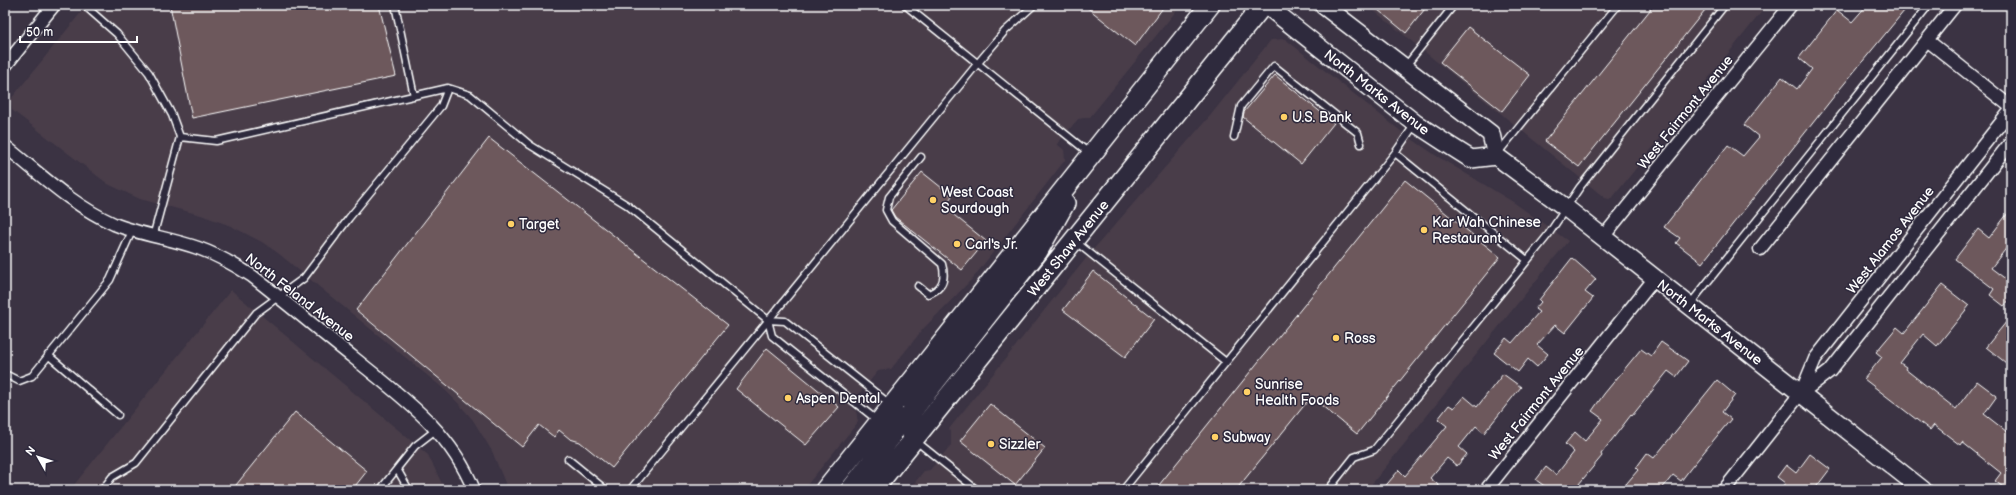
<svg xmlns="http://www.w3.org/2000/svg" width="2016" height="495" viewBox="0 0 2016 495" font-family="'Balsamiq Sans',sans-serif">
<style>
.built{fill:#4a3e4a}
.building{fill:#6d585c;stroke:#fff}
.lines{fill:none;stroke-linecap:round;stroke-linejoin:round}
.lane-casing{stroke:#fff;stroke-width:9}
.street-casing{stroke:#fff;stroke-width:15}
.secondary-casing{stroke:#fff;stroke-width:20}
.primary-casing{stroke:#fff;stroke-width:22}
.lane{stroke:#2f2a3d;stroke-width:6}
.street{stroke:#2f2a3d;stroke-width:12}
.secondary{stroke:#2f2a3d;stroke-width:17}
.primary{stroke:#2f2a3d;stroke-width:19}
.poi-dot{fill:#ffd166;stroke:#2f2a3d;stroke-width:1.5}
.labels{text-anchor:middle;stroke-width:3;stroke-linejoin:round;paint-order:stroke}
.street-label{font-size:14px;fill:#fff;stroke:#2f2a3d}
.poi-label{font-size:14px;fill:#fff;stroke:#2f2a3d;text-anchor:start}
</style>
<rect width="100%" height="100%" fill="#3b3343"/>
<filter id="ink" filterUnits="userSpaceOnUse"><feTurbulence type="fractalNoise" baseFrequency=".025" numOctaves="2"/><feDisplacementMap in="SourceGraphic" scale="8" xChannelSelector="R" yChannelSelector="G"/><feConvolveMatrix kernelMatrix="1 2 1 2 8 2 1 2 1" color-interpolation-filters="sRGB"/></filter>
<g filter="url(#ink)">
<!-- built -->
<path class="built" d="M87,5H1181L1090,117L1078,119L1057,144L1064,150L1065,160L973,278L923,329L891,369L878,371L853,401L850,406L856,411L858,422L803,490H508L492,451L473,420L459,404L444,389L278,253L262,242L231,226L201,215L140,199L108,184L12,110L11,99Z
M1367,5H1767L1613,197L1609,199L1605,198Z
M1285,39L1403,133L1435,155L1513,202L1568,241L1367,490H909L924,471L930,470L951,445V431L949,429L1092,251L1210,116L1271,40Z
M231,290L428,455L445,490H70Z"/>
<!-- building -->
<path class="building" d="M170,5H379L396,76L192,118Z
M1084,5H1165L1135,46Z
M1372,5H1428L1406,33Z
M1654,5H1709L1579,167L1545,141Z
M1867,5H1909L1835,95L1702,263L1676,243L1680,238L1664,227L1728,145L1743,156L1759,137L1744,125L1782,77L1797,89L1812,69L1799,58L1837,10L1852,22Z
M1468,27L1530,75L1502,111L1440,62Z
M1275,75L1334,123L1301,164L1243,117L1244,112Z
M489,138L728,325L612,468L580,442L570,439L559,430L554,437L539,425L522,447L356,310Z
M922,172L952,196L944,207L986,241L962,270L895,217L891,210Z
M1405,180L1500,257L1357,434L1311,397L1236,490H1155Z
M2011,209V242L1991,268L2011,283V298L2004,306L1990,295L1994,289L1955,259L1978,229L1989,238Z
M1572,258L1596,279L1585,292L1593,298L1565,333L1555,325L1537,345L1548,354L1537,367L1528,359L1518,372L1494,353L1506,338L1512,343L1539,312L1535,309L1541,302L1539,300Z
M1093,271L1154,319L1125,357L1063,310Z
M1942,285L1969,306L1937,346L1923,334L1900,363L1906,367L1905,369L1956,409L1977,381L1997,396L1984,414L2011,435V490H2007L1995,481L2001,473L1962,442L1960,445L1934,425L1930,430L1864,379L1882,357L1876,352L1897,327L1904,333Z
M2011,316V367L1986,347Z
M1661,342L1688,361L1676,377L1668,371L1632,416L1631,415L1601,454L1602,456L1574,490H1550L1536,480L1546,467L1556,475L1574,452L1565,444L1575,432L1585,441L1603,419L1592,411L1604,394L1641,349L1651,356Z
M767,348L839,407L806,445L736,389Z
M1503,374L1521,387L1484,433L1476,426L1459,447L1467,454L1457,466L1447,458L1430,478L1444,490H1382L1399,470L1405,476L1447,426L1438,419L1449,405L1454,408L1464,396L1477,407Z
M1717,380L1735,395L1722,412L1731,419L1690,469L1681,481L1673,475L1661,490H1621L1638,470L1636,468L1647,453L1654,458Z
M990,404L1045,448L1015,485L960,441Z
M295,412L367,471L352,490H232Z
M1810,454L1830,469L1814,490H1780L1785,483L1777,477L1786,465L1796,473Z"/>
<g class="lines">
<!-- lane casing -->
<g class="lane-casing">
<path id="lane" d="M84,5L117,34L149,73L172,115L180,137L153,237
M395,5L414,96
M905,5L1089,153
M1405,67L1454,5
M180,137L216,141L448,88
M1234,137L1241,106L1274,66L1358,133L1361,144
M1395,153L1527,260
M1498,153L1618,5
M1076,242L1226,362
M918,286L928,294C943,289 946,278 942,264L892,221L886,210L889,197L921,157
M1690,304L1929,5
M768,320L772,336L878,421
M48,355L118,415
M5,374L19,381L32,376L110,280L132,231
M916,441L977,490
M568,459L606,490
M397,469L409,490
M102,490L112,477L136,463L256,313L304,278L349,218L441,106L448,88L470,95L530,145L627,205L768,320L785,321L891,405
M380,490L415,446L437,429
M630,490L978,63L1005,31L1034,5
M1123,490L1395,153L1415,124
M1328,490L1354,457L1374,450L1548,235L1580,187L1725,5"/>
</g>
<!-- street casing -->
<g class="street-casing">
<path id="street" d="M1927,40L2011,107
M5,66L54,5
M5,146C39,173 73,206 114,224C141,235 170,238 198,248C218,255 235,265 252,276C287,303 320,331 354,358C403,398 450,430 474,490
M1603,237L1791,5
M1760,249L1955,5
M1801,393L1815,359L2011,110
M1486,490L1655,278
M1724,490L1800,394L1830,371L2011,142"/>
</g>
<!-- secondary casing -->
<g class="secondary-casing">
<path id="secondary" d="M1266,5L1415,123L1444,142L1471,159L1496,156
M1323,5L1491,134L1496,156L1566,208L1923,490"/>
</g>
<!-- primary casing -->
<g class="primary-casing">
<path id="primary" d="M914,439L908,425L912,411L1038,251L1065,203
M825,490C954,329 1081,167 1210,5
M850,490L891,437L896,421L892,407
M873,490L1263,5"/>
</g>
<!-- lane -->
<use href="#lane" class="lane"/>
<!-- street -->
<use href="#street" class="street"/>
<!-- secondary -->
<use href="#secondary" class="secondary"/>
<!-- primary -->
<use href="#primary" class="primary"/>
</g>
</g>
<!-- markers -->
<g class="poi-dot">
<circle cx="1284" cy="117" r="4"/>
<circle cx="933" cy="200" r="4"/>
<circle cx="511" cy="224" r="4"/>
<circle cx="1424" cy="230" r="4"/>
<circle cx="957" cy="244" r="4"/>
<circle cx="1336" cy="338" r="4"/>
<circle cx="1247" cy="392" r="4"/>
<circle cx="788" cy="398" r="4"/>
<circle cx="1215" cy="437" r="4"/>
<circle cx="991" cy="444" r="4"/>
</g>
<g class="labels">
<!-- street labels -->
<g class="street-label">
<text transform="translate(1377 92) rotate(38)" y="5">North Marks Avenue</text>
<text transform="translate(1685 112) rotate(-51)" y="5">West Fairmont Avenue</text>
<text transform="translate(1890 240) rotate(-52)" y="5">West Alamos Avenue</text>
<text transform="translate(1068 248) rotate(-51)" y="5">West Shaw Avenue</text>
<text transform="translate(300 297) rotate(38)" y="5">North Feland Avenue</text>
<text transform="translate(1710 322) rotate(38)" y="5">North Marks Avenue</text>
<text transform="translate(1536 403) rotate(-51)" y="5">West Fairmont Avenue</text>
</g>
<!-- poi labels -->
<g class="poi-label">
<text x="1292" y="122">U.S. Bank</text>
<text x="941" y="197">West Coast<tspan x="941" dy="16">Sourdough</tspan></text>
<text x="1432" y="227">Kar Wah Chinese<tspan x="1432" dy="16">Restaurant</tspan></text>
<text x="519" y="229">Target</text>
<text x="965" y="249">Carl's Jr.</text>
<text x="1344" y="343">Ross</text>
<text x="1255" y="389">Sunrise<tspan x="1255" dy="16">Health Foods</tspan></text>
<text x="796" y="403">Aspen Dental</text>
<text x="1223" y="442">Subway</text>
<text x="999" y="449">Sizzler</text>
</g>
</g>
<!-- margin -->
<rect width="2016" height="495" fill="none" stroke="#2f2a3d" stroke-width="20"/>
<rect x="10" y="10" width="1996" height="475" fill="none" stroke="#fff" stroke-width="1.5" filter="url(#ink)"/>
<!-- north arrow -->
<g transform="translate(38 457) rotate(309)" stroke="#2f2a3d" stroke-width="3" paint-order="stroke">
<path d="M0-3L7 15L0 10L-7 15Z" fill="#ffffff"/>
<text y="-6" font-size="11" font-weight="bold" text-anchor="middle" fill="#ffffff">N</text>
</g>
<!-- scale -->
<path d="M20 36v6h117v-6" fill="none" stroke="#ffffff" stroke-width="2"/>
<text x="26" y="36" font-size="12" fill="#ffffff" stroke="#2f2a3d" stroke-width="3" paint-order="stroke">50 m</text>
</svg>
